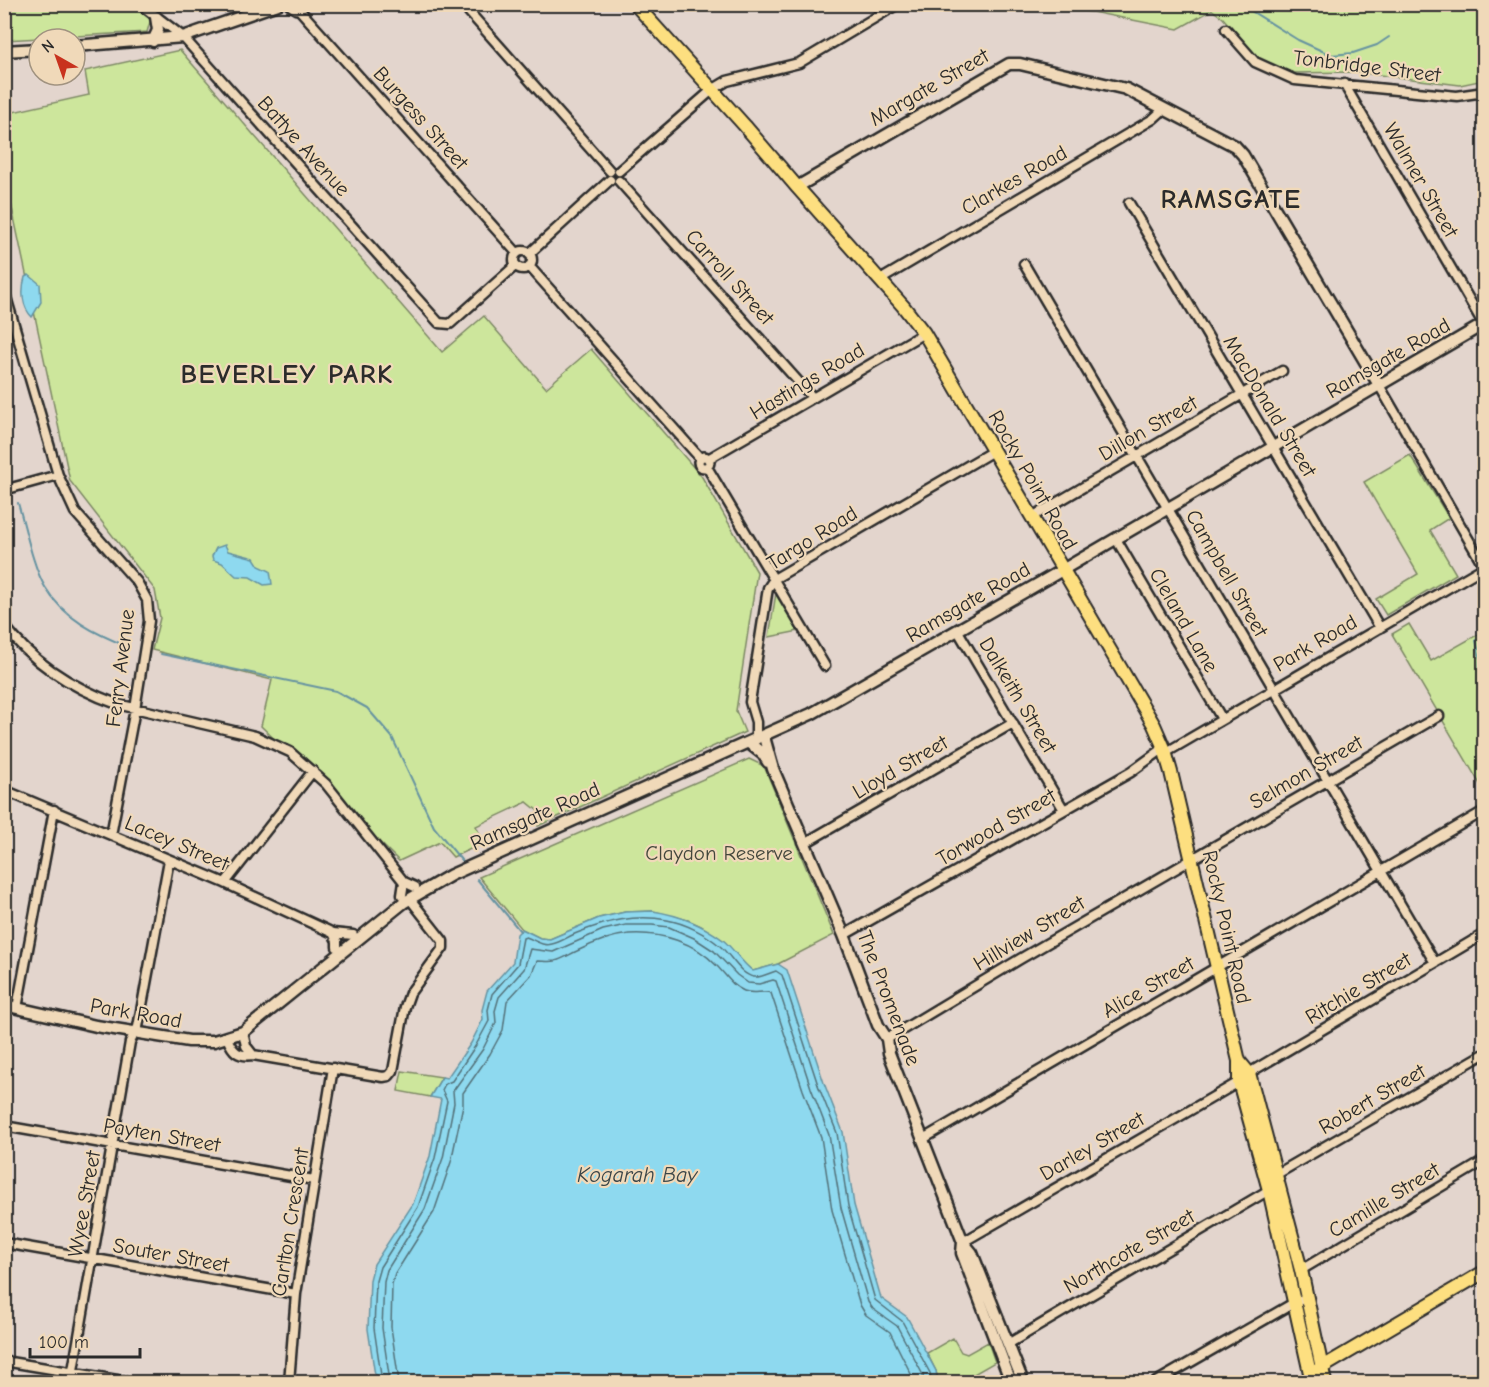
<svg xmlns="http://www.w3.org/2000/svg" width="1489" height="1387" viewBox="0 0 1489 1387" font-family="'Comic Neue',sans-serif">
<style>
.green{fill:#cde69c;stroke:#7c8864;stroke-width:1.5}
.water{fill:#8ed9ef;stroke:#6693a1;stroke-width:1.5}
.lines{fill:none;stroke-linecap:round;stroke-linejoin:round}
.shore{stroke:#537179;stroke-width:1.5}
.stream{stroke:#6693a1;stroke-width:2}
.minor-casing{stroke:#2b2b2b;stroke-width:13}
.tertiary-casing{stroke:#2b2b2b;stroke-width:15}
.secondary-casing{stroke:#2b2b2b;stroke-width:15}
.primary-casing{stroke:#2b2b2b;stroke-width:16}
.minor{stroke:#f0d9b9;stroke-width:8}
.tertiary{stroke:#f0d9b9;stroke-width:10}
.secondary{stroke:#f0d9b9;stroke-width:10}
.primary{stroke:#fddf80;stroke-width:12}
.labels{text-anchor:middle;stroke-width:4.5;stroke-linejoin:round;paint-order:stroke}
.street-label{font-size:21px;fill:#2b2b2b;stroke:#f0d9b9}
.park-label{font-size:21px;fill:#43473c;stroke:#f0d9b9}
.water-label{font-size:22px;font-style:italic;fill:#3a4548;stroke:#f0d9b9}
.district-label{font-size:27px;font-weight:bold;letter-spacing:1.5px;fill:#2b2b2b;stroke:#f0d9b9}
</style>
<rect width="100%" height="100%" fill="#e3d5cd"/>
<filter id="ink" filterUnits="userSpaceOnUse"><feTurbulence type="fractalNoise" baseFrequency=".0167" numOctaves="2"/><feDisplacementMap in="SourceGraphic" scale="12" xChannelSelector="R" yChannelSelector="G"/><feConvolveMatrix kernelMatrix="1 2 1 2 8 2 1 2 1" color-interpolation-filters="sRGB"/></filter>
<g filter="url(#ink)">
<!-- green -->
<path class="green" d="M4,5H132L151,19L147,32L5,40Z
M1026,5H1484V80L1460,85L1355,72L1293,73L1258,59L1223,18L1212,10L1178,29L1092,12Z
M180,50L442,352L484,316L546,388L591,349L702,477L757,572L736,711L745,732L538,826L536,822L538,811L527,802L476,826L484,843L453,857L440,842L399,861L261,726L272,680L152,650L160,618L155,590L70,481L5,175L4,114L89,95L85,71Z
M1410,455L1449,518L1430,530L1456,574L1386,615L1376,599L1418,574L1364,482Z
M776,593L799,631L769,637Z
M1409,624L1431,661L1484,631V791L1392,634Z
M749,759L764,766L834,935L778,964L753,971L746,966L723,940L701,926L688,920L653,911L625,912L599,918L550,939L540,938L522,929L479,877Z
M402,1071L442,1077L430,1097L398,1091Z
M953,1338L961,1352L967,1354L988,1342L995,1362L960,1382H938L936,1371L927,1353Z"/>
<!-- water -->
<path class="water" d="M29,275L40,284L41,302L32,317C22,307 21,291 25,277Z
M225,545L228,551L254,558L259,566L270,571L272,584L264,585L250,577L236,576L222,563L213,560L212,556L216,548Z
M653,911C678,915 702,924 723,940C734,949 741,962 753,971L778,964L787,970L824,1083L843,1132L854,1205L881,1298L907,1317L936,1371L938,1382H376L368,1329L370,1280L374,1264L413,1204L430,1156L441,1099L430,1097L442,1077L447,1078L471,1043L483,1019L482,1010L487,991L513,962L517,934L522,929L540,938L550,939L599,918L625,912Z"/>
<g class="lines">
<!-- shore -->
<path class="shore" d="M382,1382L374,1328L376,1281L380,1267L418,1207L435,1158L447,1101L442,1090L445,1084L452,1081L476,1045L489,1021L488,1010L492,994L518,964L523,938L526,937C535,940 542,947 552,944C560,943 569,936 577,933C607,921 635,914 667,920C685,923 706,934 720,946C731,955 740,975 754,977C761,978 769,973 776,971L782,975L818,1085L837,1133L848,1206L875,1300L902,1321L930,1373L932,1382
M390,1382L382,1328L384,1282L387,1270L425,1209L443,1158L454,1103L453,1091L483,1049L496,1023L495,1011L499,997L524,969L530,949L553,952L603,930L626,925H652L669,927L694,938L714,951L737,975L748,983L759,984L773,980L776,981L811,1088L829,1135L841,1208L868,1302L873,1309L897,1326L923,1375L924,1382
M399,1382L391,1327L392,1284L395,1274L434,1212L451,1162L463,1105V1093L490,1054L503,1030L507,1001L531,975L537,961C543,961 549,962 555,961C563,959 570,954 577,951C593,943 611,936 629,934C661,932 695,942 717,966C726,975 732,986 744,991C753,995 763,990 771,993L803,1090L821,1137L832,1210L860,1305L866,1315L890,1332L915,1382"/>
<!-- stream -->
<path class="stream" d="M1240,4L1298,40L1331,55L1353,53L1377,45L1389,37
M4,456L11,478
M18,503C25,526 33,567 45,587C64,619 96,634 129,647
M1476,640L1480,659L1479,680L1484,691
M161,654L336,691L367,708L392,737L434,827L466,866
M477,879L520,931"/>
<!-- minor casing -->
<g class="minor-casing">
<path id="minor" d="M140,4L183,37L439,323L450,324L516,265
M462,4L610,171
M297,7L517,253
M1226,29L1255,62L1295,80L1457,96L1484,92
M1344,84L1484,325
M619,171L712,90L727,81L799,63L898,4
M619,181L813,398
M1129,203L1380,628
M514 260a9 9 0 1 1 18 0a9 9 0 1 1-18 0Z
M529,254L610,180
M1024,264L1435,963
M529,266L700,458
M880,280L1153,119L1164,109
M4,290L58,475L75,512L137,582L147,600L149,621L135,709L111,835
M1379,385L1484,566
M698.5 462a5.5 5.5 0 1 1 11 0a5.5 5.5 0 1 1-11 0Z
M708,459L924,333
M707,467L825,666
M4,490L58,475
M1032,517L1282,371
M1116,539L1222,719
M4,625C33,664 73,688 117,704L255,736L290,752L326,784L404,882L415,887
M958,631L1064,810
M756,740V722L750,702L768,588L774,579L993,451
M1165,753L1484,567
M4,790L225,883L333,933L353,935
M805,843L1013,723
M225,883L313,771
M402,895L404,882
M333,933L337,941V947
M844,935L1131,772L1164,748
M17,1008L54,810
M243,1032L246,1046L253,1055
M227,1038C233,1052 238,1057 253,1055L383,1077L389,1076L393,1071L405,1007L410,993L443,948V941L410,899
M887,1039L1020,959L1439,716
M1249,1073L1484,934
M4,1126L314,1180
M923,1139L1484,811
M1277,1174L1484,1054
M963,1242L1239,1082
M4,1243L296,1294
M1301,1270L1484,1161
M1008,1344L1269,1190
M4,1361L129,1382
M71,1382L130,1042L138,1027L169,860
M289,1382L296,1294L333,1068
M1156,1382L1299,1300"/>
</g>
<!-- tertiary casing -->
<g class="tertiary-casing">
<path id="tertiary" d="M290,4L296,8L300,4
M153,41L158,30L156,17
M75,46L183,37L278,4
M4,51L39,49
M797,187L1009,64H1020L1126,89L1235,146L1243,155L1379,385
M764,737L773,769L844,935L878,1025L887,1039L889,1053L963,1242L972,1253L1023,1382
M749,743L763,754L768,762
M963,1242L962,1253L1011,1382"/>
</g>
<!-- secondary casing -->
<g class="secondary-casing">
<path id="secondary" d="M4,1005L96,1026L189,1041H214L243,1032L403,903L451,875L811,714L1052,576L1484,324"/>
</g>
<!-- primary casing -->
<g class="primary-casing">
<path id="primary" d="M635,4L745,126L797,187L903,306L924,333L1154,725L1164,748L1171,772L1239,1061V1082L1269,1190L1312,1382
M1239,1061L1249,1073L1301,1270L1325,1382
M1316,1371L1484,1272"/>
</g>
<!-- minor -->
<use href="#minor" class="minor"/>
<!-- tertiary -->
<use href="#tertiary" class="tertiary"/>
<!-- secondary -->
<use href="#secondary" class="secondary"/>
<!-- primary -->
<use href="#primary" class="primary"/>
</g>
</g>
<g class="labels">
<!-- street labels -->
<g class="street-label">
<text transform="translate(1367 66) rotate(7)" y="7">Tonbridge Street</text>
<text transform="translate(929 87) rotate(-30)" y="7">Margate Street</text>
<text transform="translate(421 118) rotate(48)" y="7">Burgess Street</text>
<text transform="translate(304 146) rotate(48)" y="7">Battye Avenue</text>
<text transform="translate(1014 180) rotate(-30)" y="7">Clarkes Road</text>
<text transform="translate(1421 180) rotate(60)" y="7">Walmer Street</text>
<text transform="translate(730 277) rotate(48)" y="7">Carroll Street</text>
<text transform="translate(1388 358) rotate(-30)" y="7">Ramsgate Road</text>
<text transform="translate(807 381) rotate(-31)" y="7">Hastings Road</text>
<text transform="translate(1270 406) rotate(59)" y="7">MacDonald Street</text>
<text transform="translate(1148 428) rotate(-30)" y="7">Dillon Street</text>
<text transform="translate(1033 480) rotate(60)" y="7">Rocky Point Road</text>
<text transform="translate(812 538) rotate(-32)" y="7">Targo Road</text>
<text transform="translate(1227 573) rotate(60)" y="7">Campbell Street</text>
<text transform="translate(968 602) rotate(-30)" y="7">Ramsgate Road</text>
<text transform="translate(1184 620) rotate(60)" y="7">Cleland Lane</text>
<text transform="translate(1315 643) rotate(-30)" y="7">Park Road</text>
<text transform="translate(120 668) rotate(-83)" y="7">Ferry Avenue</text>
<text transform="translate(1018 695) rotate(59)" y="7">Dalkeith Street</text>
<text transform="translate(900 767) rotate(-30)" y="7">Lloyd Street</text>
<text transform="translate(1306 772) rotate(-30)" y="7">Selmon Street</text>
<text transform="translate(535 816) rotate(-24)" y="7">Ramsgate Road</text>
<text transform="translate(996 827) rotate(-30)" y="7">Torwood Street</text>
<text transform="translate(177 843) rotate(23)" y="7">Lacey Street</text>
<text transform="translate(1227 927) rotate(77)" y="7">Rocky Point Road</text>
<text transform="translate(1029 933) rotate(-31)" y="7">Hillview Street</text>
<text transform="translate(1148 987) rotate(-30)" y="7">Alice Street</text>
<text transform="translate(1358 988) rotate(-31)" y="7">Ritchie Street</text>
<text transform="translate(889 998) rotate(69)" y="7">The Promenade</text>
<text transform="translate(136 1013) rotate(10)" y="7">Park Road</text>
<text transform="translate(1372 1099) rotate(-30)" y="7">Robert Street</text>
<text transform="translate(162 1135) rotate(10)" y="7">Payten Street</text>
<text transform="translate(1092 1146) rotate(-30)" y="7">Darley Street</text>
<text transform="translate(1384 1200) rotate(-31)" y="7">Camille Street</text>
<text transform="translate(84 1204) rotate(-80)" y="7">Wyee Street</text>
<text transform="translate(290 1222) rotate(-81)" y="7">Carlton Crescent</text>
<text transform="translate(1129 1251) rotate(-30)" y="7">Northcote Street</text>
<text transform="translate(171 1255) rotate(10)" y="7">Souter Street</text>
</g>
<!-- park labels -->
<g class="park-label">
<text x="719" y="860">Claydon Reserve</text>
</g>
<!-- water labels -->
<g class="water-label">
<text x="637" y="1182">Kogarah Bay</text>
</g>
<!-- district labels -->
<g class="district-label">
<text x="1231" y="208">RAMSGATE</text>
<text x="287" y="383">BEVERLEY PARK</text>
</g>
</g>
<!-- margin -->
<rect width="1489" height="1387" fill="none" stroke="#f0d9b9" stroke-width="24"/>
<rect x="12" y="12" width="1465" height="1363" fill="none" stroke="#2b2b2b" stroke-width="2" filter="url(#ink)"/>
<!-- north arrow -->
<g transform="translate(57 57) rotate(320)"><circle r="28" fill="#f0d9b9" stroke="#a19380" stroke-width="1.5"/>
<path d="M0-4.5L10 22L0 15L-10 22Z" fill="#c8321e"/>
<text y="-9" font-size="16" font-weight="bold" text-anchor="middle" fill="#2b2b2b">N</text>
</g>
<!-- scale -->
<path d="M30 1348v9h110v-9" fill="none" stroke="#2b2b2b" stroke-width="3"/>
<text x="39" y="1348" font-size="18" fill="#2b2b2b" stroke="#f0d9b9" stroke-width="4.5" paint-order="stroke">100 m</text>
</svg>
